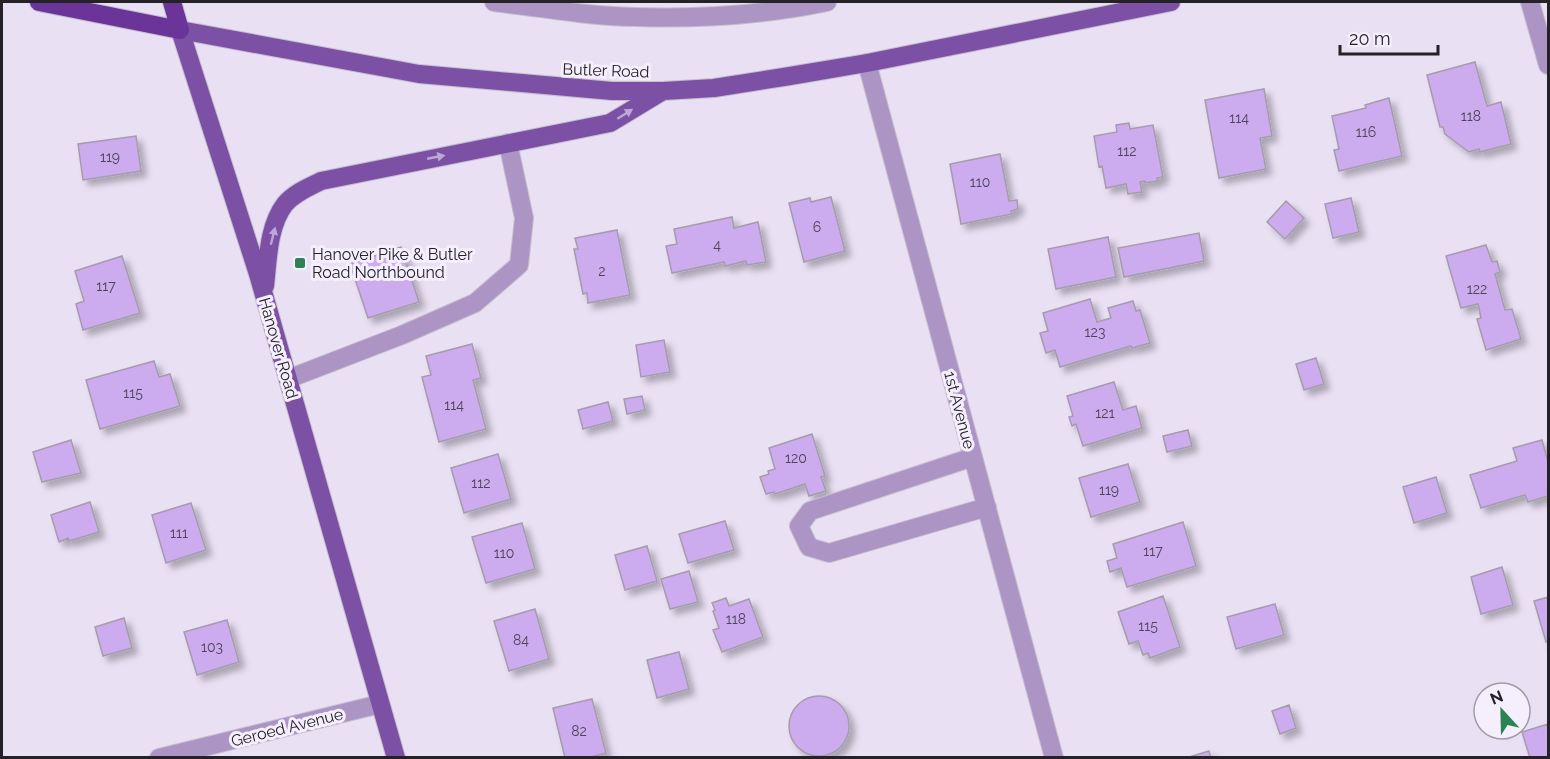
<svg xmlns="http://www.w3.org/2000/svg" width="1550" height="759" viewBox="0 0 1550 759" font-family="Raleway,sans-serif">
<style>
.building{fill:#ccabee;stroke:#a49cad;stroke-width:1.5;filter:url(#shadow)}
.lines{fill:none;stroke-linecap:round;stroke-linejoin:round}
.minor-casing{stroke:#c6bece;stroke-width:20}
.major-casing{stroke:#c6bece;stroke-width:20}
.highway-casing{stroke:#c6bece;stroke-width:20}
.minor{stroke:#ac95c4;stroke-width:18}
.major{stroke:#7c50a5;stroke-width:18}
.highway{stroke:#6b3498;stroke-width:18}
.oneway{fill:#bfa7d5}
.poi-dot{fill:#2d8254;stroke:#f5eefd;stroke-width:2}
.labels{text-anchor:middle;stroke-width:6;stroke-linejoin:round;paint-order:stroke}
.number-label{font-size:14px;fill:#4e4459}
.street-label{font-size:16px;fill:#242127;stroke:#f5eefd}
.poi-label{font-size:16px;fill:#242127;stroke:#f5eefd;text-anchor:start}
</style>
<defs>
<filter id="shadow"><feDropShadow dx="5.5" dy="5.5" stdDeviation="3" flood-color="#0004"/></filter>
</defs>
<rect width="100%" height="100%" fill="#e9e0f3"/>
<!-- building -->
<path class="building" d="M1475,62L1487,106L1501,102L1511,144L1480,152L1479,149L1469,152L1445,134L1443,127H1440L1427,75Z
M1264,89L1272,136L1260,138L1266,169L1219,178L1205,100Z
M1389,98L1402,156L1339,171L1334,150L1339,149L1332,116L1366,108L1365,105Z
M1129,123L1130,129L1153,125L1163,177L1157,178L1158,181L1145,183V181L1140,182L1142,192L1128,194L1126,184L1106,188L1102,166L1099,167L1094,136L1117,132L1116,125Z
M136,136L141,171L83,180L78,144Z
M1000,154L1009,201L1017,200L1018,209L1011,211L1012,214L961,224L950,164Z
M831,197L845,251L804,262L789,203L810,198L811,202Z
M1351,198L1359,232L1333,238L1325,204Z
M1286,201L1304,218L1285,239L1267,222Z
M732,217L734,228L758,222L766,262L747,265L746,261L725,266L724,262L672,273L666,246L677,244L674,229Z
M617,230L630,295L588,303L587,293L583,294L574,249H578L575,238Z
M1199,233L1204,261L1124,277L1118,248Z
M1108,237L1116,277L1056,289L1048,249Z
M1486,245L1492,262L1497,261L1500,272L1495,274L1505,310L1512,309L1521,339L1486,350L1477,319L1481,318L1478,304L1461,308L1446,256Z
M401,247L419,302L368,318L350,264Z
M122,256L140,313L83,330L76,304L84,301L75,271Z
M1090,299L1097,322L1111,318L1108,308L1133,301L1136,311L1140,310L1150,343L1132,348L1131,346L1060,367L1055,350L1046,353L1040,333L1048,331L1043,313Z
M664,340L670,372L641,377L636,345Z
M472,344L481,378L473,380L486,429L439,442L422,377L431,375L426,356Z
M1316,358L1324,384L1304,390L1296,364Z
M154,361L159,377L170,374L180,406L100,429L86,380Z
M1114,382L1123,410L1136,406L1142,428L1083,446L1076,424L1072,426L1069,417L1073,416L1067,396Z
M642,396L645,410L627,414L624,399Z
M608,402L613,421L583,429L578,410Z
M1188,430L1192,446L1167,452L1163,436Z
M812,434L825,476L821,477L826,491L809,496L805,484L775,494L774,492L766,494L760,477L769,474L768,471L775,469L769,448Z
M71,440L81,473L42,482L33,452Z
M1542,440L1548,462V496L1528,502L1525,495L1481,508L1470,475L1517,461L1513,448Z
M498,454L511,499L464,513L451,468Z
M1128,464L1140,502L1091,517L1079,478Z
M1436,477L1447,513L1414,523L1403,487Z
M90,502L99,532L69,541L68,538L59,542L51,515Z
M191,503L206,550L166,563L152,515Z
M725,521L734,550L688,563L679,534Z
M1183,522L1196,566L1127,587L1121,568L1110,572L1107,561L1117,558L1113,544Z
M522,523L535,569L486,583L472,537Z
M647,546L657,581L625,590L615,555Z
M1502,567L1513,605L1481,614L1471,577Z
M689,571L698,602L670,609L661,579Z
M1163,596L1180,647L1150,658L1148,653L1143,655L1138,641L1129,644L1118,612Z
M1548,597V641L1546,642L1534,601Z
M726,598L729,606L749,599L763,637L722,652L713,630L719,628L713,611L715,610L712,603Z
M1275,604L1284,635L1236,649L1227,617Z
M535,609L549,659L509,671L494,621Z
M124,618L132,648L103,656L95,627Z
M227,620L239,662L197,675L184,632Z
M679,652L689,689L657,698L647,660Z
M789 726a30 30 0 1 1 60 0a30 30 0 1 1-60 0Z
M592,699L606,753L587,758H565L553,708Z
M1289,705L1296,728L1280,734L1272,711Z
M1548,724V758H1530L1522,732Z
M1209,751L1211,758H1186Z"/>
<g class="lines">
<!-- minor casing -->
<g class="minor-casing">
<path id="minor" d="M494,2C541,8 588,16 635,17C699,19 765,15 827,2
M1530,2L1548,65
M867,63L1054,758
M288,379L402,335L475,303L519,265L524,218L508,143
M973,457L810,511L799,526L809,547L829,553L987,507
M159,758L380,704"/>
</g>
<!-- major casing -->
<g class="major-casing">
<path id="major" d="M265,286C268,260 268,226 285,204C294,193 309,187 321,181L610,123L663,91
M396,758L258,274L180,30L419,74L612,91H663L714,88L790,76L867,63L1171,2"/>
</g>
<!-- highway casing -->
<g class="highway-casing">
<path id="highway" d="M39,2L180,30L172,2"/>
</g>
<!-- minor -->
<use href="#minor" class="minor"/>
<!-- major -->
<use href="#major" class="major"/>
<!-- highway -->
<use href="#highway" class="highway"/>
</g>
<!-- one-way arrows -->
<defs><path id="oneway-solid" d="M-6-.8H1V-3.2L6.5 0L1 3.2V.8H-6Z" transform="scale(1.5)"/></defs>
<g class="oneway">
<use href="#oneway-solid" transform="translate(625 114) rotate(-32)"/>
<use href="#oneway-solid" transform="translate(436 157) rotate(-11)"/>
<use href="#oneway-solid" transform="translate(273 236) rotate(-76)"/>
</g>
<!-- markers -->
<rect class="poi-dot" x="294" y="257" width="12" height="12" rx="3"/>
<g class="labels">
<!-- number labels -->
<g class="number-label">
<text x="1471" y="121">118</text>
<text x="1239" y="123">114</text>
<text x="1366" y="137">116</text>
<text x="1127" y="156">112</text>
<text x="110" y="162">119</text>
<text x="980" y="187">110</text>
<text x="817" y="232">6</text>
<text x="717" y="250">4</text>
<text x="602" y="276">2</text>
<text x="106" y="291">117</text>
<text x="1477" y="294">122</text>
<text x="1095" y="337">123</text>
<text x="133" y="398">115</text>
<text x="454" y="410">114</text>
<text x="1105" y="418">121</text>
<text x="796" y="463">120</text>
<text x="481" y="488">112</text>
<text x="1109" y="495">119</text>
<text x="179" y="538">111</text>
<text x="1153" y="556">117</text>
<text x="504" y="558">110</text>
<text x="736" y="624">118</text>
<text x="1148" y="631">115</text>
<text x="521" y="645">84</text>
<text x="212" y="652">103</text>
<text x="579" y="736">82</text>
</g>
<!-- street labels -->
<g class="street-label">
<text transform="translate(606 70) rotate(2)" y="6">Butler Road</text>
<text transform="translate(279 348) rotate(74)" y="6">Hanover Road</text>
<text transform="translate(960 410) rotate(75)" y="6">1st Avenue</text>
<text transform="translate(287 727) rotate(-14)" y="6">Geroed Avenue</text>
</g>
<!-- poi labels -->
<g class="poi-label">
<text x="312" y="260">Hanover Pike &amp; Butler<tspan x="312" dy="18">Road Northbound</tspan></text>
</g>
</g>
<!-- border -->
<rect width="1550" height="759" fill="none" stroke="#242127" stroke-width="6"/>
<!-- north arrow -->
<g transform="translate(1502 711) rotate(338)"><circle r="28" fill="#f5eefd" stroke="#a19ca7" stroke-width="1.5"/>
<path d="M0-4.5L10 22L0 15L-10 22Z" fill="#2d8254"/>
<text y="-9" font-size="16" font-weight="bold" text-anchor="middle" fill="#242127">N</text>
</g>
<!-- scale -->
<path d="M1340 45v9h98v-9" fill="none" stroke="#242127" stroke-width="3"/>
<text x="1349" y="45" font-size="18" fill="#242127" stroke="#f5eefd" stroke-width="4.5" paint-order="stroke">20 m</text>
</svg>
